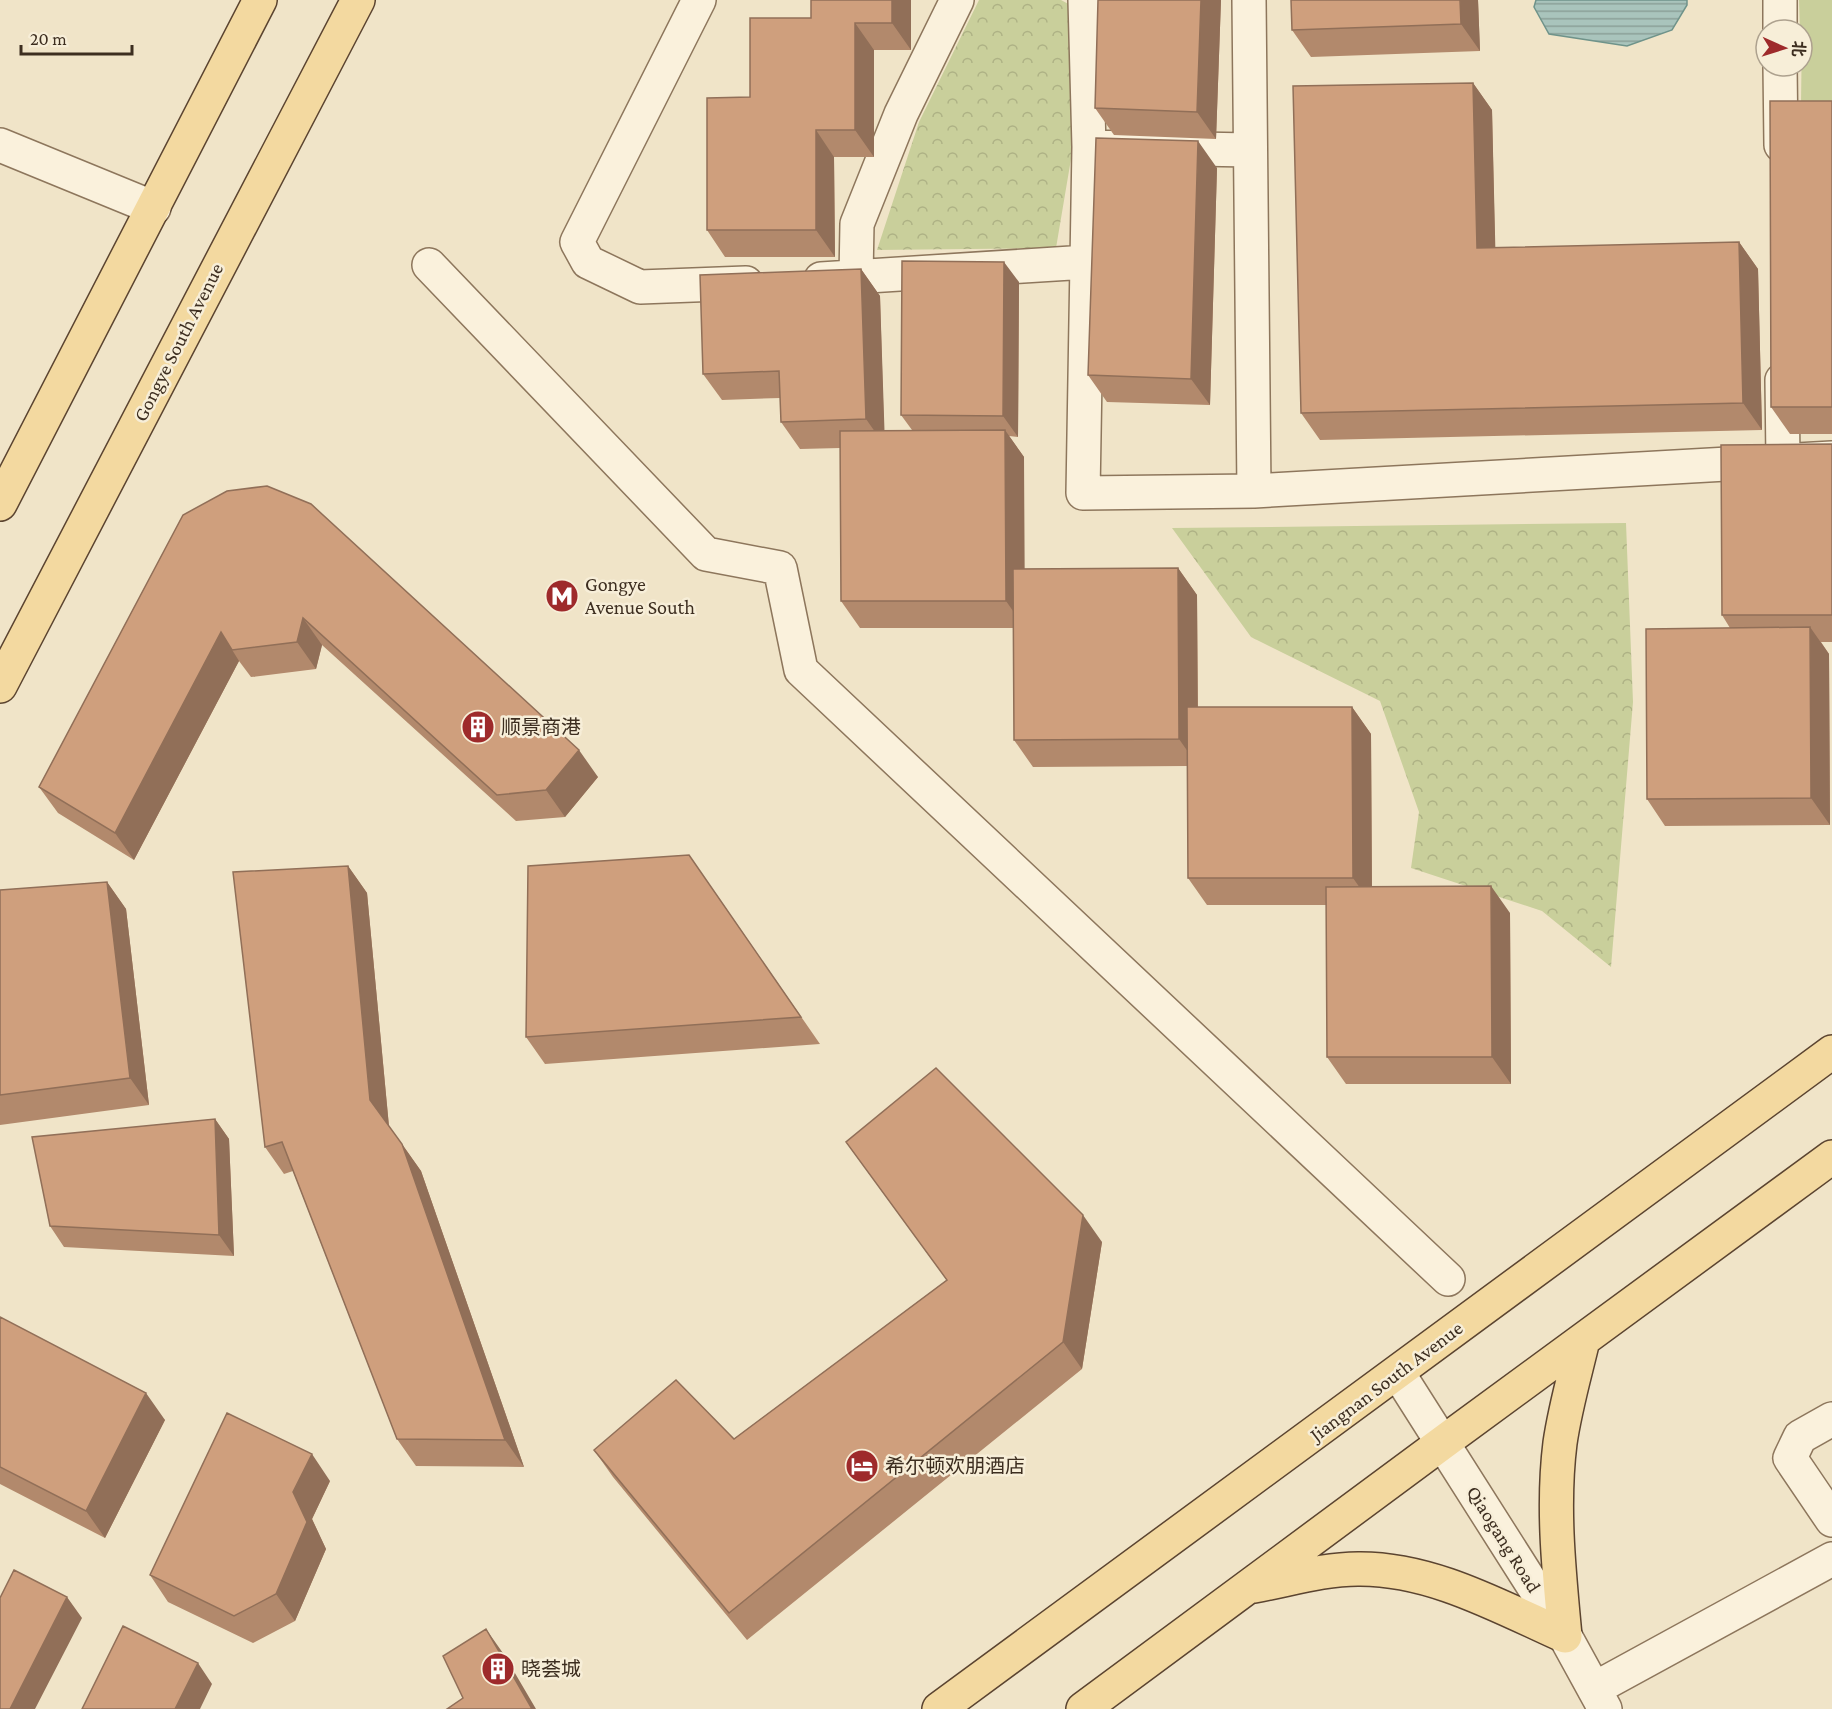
<svg xmlns="http://www.w3.org/2000/svg" width="1832" height="1709" viewBox="0 0 1832 1709" font-family="'Crimson Pro','Noto Sans SC',serif">
<style>
.grass{fill:#c9cf9b}
.forest{fill:url(#forest-crowns)}
.water{fill:url(#water-rules);stroke:#6f938a;stroke-width:1.5}
.lines{fill:none;stroke-linecap:round;stroke-linejoin:round}
.minor-casing{stroke:#8d765c;stroke-width:36}
.major-casing{stroke:#5b4430;stroke-width:36}
.minor{stroke:#faf1dc;stroke-width:33}
.major{stroke:#f3d9a0;stroke-width:33}
.wall{fill:#b2896c}
.shaded-wall{fill:#916f58}
.building{fill:#cf9f7d;stroke:#916f58;stroke-width:1.5}
.labels{text-anchor:middle;stroke-width:5;stroke-linejoin:round;paint-order:stroke}
.street-label{font-size:20px;fill:#3d2e20;stroke:#f7eed8}
.poi-label{font-size:20px;fill:#3d2e20;stroke:#f7eed8;text-anchor:start}
</style>
<defs>
<pattern id="forest-crowns" width="20" height="18" patternUnits="userSpaceOnUse" patternTransform="scale(1.5)"><rect width="20" height="18" fill="#c9cf9b"/><path d="M2 6a3 3 0 1 1 6 0M12 15a3 3 0 1 1 6 0" fill="none" stroke="#aeb285"/></pattern>
<pattern id="water-rules" width="6" height="5" patternUnits="userSpaceOnUse" patternTransform="scale(1.5)"><rect width="6" height="5" fill="#a9c4bc"/><path d="M0 2.5h6" fill="none" stroke="#8ba098"/></pattern>
</defs>
<rect width="100%" height="100%" fill="#f0e4c8"/>
<!-- grass -->
<path class="grass" d="M1799,0H1832V102L1801,103L1802,30H1800Z"/>
<!-- forest -->
<path class="forest" d="M979,0H1061L1074,7L1071,159L1056,248L877,250L919,122Z
M1626,523L1633,702L1611,967L1542,911L1411,868L1419,812L1380,701L1251,637L1172,528Z"/>
<!-- water -->
<path class="water" d="M1536,0H1687V5L1672,30L1627,46L1549,34L1534,7Z"/>
<g class="lines">
<!-- minor casing -->
<g class="minor-casing">
<path id="minor" d="M699,0L577,242L588,262L640,287L746,283
M1085,0L1089,147
M1249,0L1254,491L1832,458
M1780,0V30
M1780,66L1781,145
M0,145L154,208
M1250,150L1089,147L1083,493L1254,491
M429,265L706,554L780,568L801,670L1448,1279
M856,277L857,224L901,114L957,0
M821,279L1087,262
M1782,380L1783,461
M1398,1373L1565,1636L1605,1709
M1832,1419L1800,1437L1790,1458L1832,1520
M1594,1689L1832,1559"/>
</g>
<!-- major casing -->
<g class="major-casing">
<path id="major" d="M0,504L260,0
M0,686L358,0
M1254,1586C1288,1580 1323,1569 1358,1569C1431,1568 1500,1607 1565,1636
M1565,1636C1559,1572 1552,1507 1560,1443C1565,1408 1575,1374 1583,1340
M939,1709L1832,1052
M1083,1709L1449,1438L1832,1157"/>
</g>
<!-- minor -->
<use href="#minor" class="minor"/>
<!-- major -->
<use href="#major" class="major"/>
</g>
<!-- wall -->
<path class="wall" d="M911,0V50H874V157H834L835,257H725L707,230L750,97L811,18Z
M1221,0L1216,139L1114,135L1095,108Z
M1478,0L1480,51L1311,57L1292,30Z
M1473,83L1492,110L1495,248L1739,242L1758,269L1762,430L1320,440L1301,413Z
M1832,101V434H1790L1771,407Z
M1217,168L1210,405L1107,402L1088,375Z
M861,269L880,296L884,431L912,430L901,415L1019,282L1018,437L1009,436L1024,457V569L1178,568L1197,595L1198,707H1352L1371,734L1372,886L1510,913L1511,1084H1346L1327,1057V905H1207L1188,878L1187,766L1033,767L1014,740V628H860L841,601L840,448L800,449L781,422L780,398L722,400L703,374Z
M1832,444V642H1821L1829,654L1830,825L1665,826L1647,799L1730,628L1722,615Z
M183,515L598,777L565,817L516,821L322,645L316,669L251,677L239,661L134,860L58,813L39,787Z
M689,855L820,1044L545,1064L526,1037Z
M348,866L367,893L389,1126L421,1171L524,1467L416,1466L397,1439L293,1171L284,1174L265,1147Z
M107,882L126,909L149,1105L0,1125V890Z
M215,1119L229,1139L234,1256L64,1247L50,1226Z
M846,1142L1102,1242L1082,1369L747,1640L613,1477L594,1450L734,1439L947,1280Z
M0,1317L165,1420L105,1538L0,1484Z
M330,1481L312,1519L326,1549L295,1621L253,1643L168,1602L150,1575Z"/>
<!-- shaded-wall -->
<path class="shaded-wall" d="M892,0H911V50L892,23Z
M1201,0H1221L1216,139L1197,112Z
M1460,0H1478L1480,51L1461,24Z
M855,23L874,50V157L855,130Z
M1473,83L1492,110L1496,275L1477,248Z
M816,130L834,157L835,257L816,230Z
M1198,141L1217,168L1210,405L1191,379Z
M1739,242L1758,269L1762,430L1743,403Z
M1004,262L1019,282L1018,437L1003,416Z
M861,269L880,296L885,446L866,419Z
M1005,430L1024,457L1025,628L1006,601Z
M1178,568L1197,595L1198,766L1179,739Z
M303,618L322,645L316,669L297,642Z
M1810,627L1829,654L1830,825L1811,798Z
M221,632L239,661L134,860L115,833Z
M1352,707L1371,734L1372,905L1353,878Z
M579,750L598,777L565,817L546,790Z
M348,866L367,893L389,1127L370,1100Z
M107,882L126,909L149,1105L130,1078Z
M1491,886L1510,913L1511,1084L1492,1057Z
M215,1119L229,1139L234,1256L219,1235Z
M402,1144L421,1171L524,1467L505,1440Z
M1083,1215L1102,1242L1082,1369L1063,1342Z
M146,1393L165,1420L105,1538L86,1511Z
M312,1454L330,1481L312,1519L326,1549L295,1621L276,1594L293,1492Z
M67,1597L82,1618L35,1709H10Z
M486,1629L505,1656L536,1709H532Z
M198,1663L212,1684L200,1709H175Z"/>
<!-- building -->
<path class="building" d="M811,0H892V23H855V130H816V230H707V98L750,97V18H811Z
M1098,0H1201L1197,112L1095,108Z
M1291,0H1460L1461,24L1292,30Z
M1473,83L1477,248L1739,242L1743,403L1301,413L1293,86Z
M1770,101H1832V407H1771Z
M1096,138L1198,141L1191,379L1088,375Z
M902,261L1004,262L1003,416L901,415Z
M861,269L866,419L781,422L779,371L703,374L700,275Z
M1005,430L1006,601H841L840,431Z
M1832,444V615H1722L1721,445Z
M267,486L311,504L579,750L546,790L497,795L303,618L297,642L232,650L221,632L115,833L39,787L183,515L227,491Z
M1178,568L1179,739L1014,740L1013,569Z
M1810,627L1811,798L1647,799L1646,629Z
M1187,707H1352L1353,878H1188Z
M689,855L801,1017L526,1037L528,866Z
M348,866L370,1100L402,1144L505,1440L397,1439L282,1142L265,1147L233,872Z
M107,882L130,1078L0,1095V890Z
M1491,886L1492,1057H1327L1326,887Z
M936,1068L1083,1215L1063,1342L729,1613L594,1450L676,1380L734,1439L947,1280L846,1142Z
M215,1119L219,1235L50,1226L32,1137Z
M0,1317L146,1393L86,1511L0,1467Z
M227,1413L312,1454L293,1492L307,1522L276,1594L234,1616L150,1575Z
M14,1570L67,1597L10,1709H0V1598Z
M123,1626L198,1663L175,1709H82Z
M486,1629L532,1709H447L463,1698L443,1656Z"/>
<!-- icons -->
<defs>
<g id="metro-disc" transform="scale(1.725)"><circle r="9.5" fill="#9e2a2b" stroke="#f7eed8"/><path d="M-5.5 5V-5H-3L0 0L3-5H5.5V5H3V-.5L0 4L-3-.5V5Z" fill="#fff"/></g>
<g id="building-disc" transform="scale(1.725)"><circle r="9.5" fill="#9e2a2b" stroke="#f7eed8"/><path d="M-4-6H4V6H1V3H-1V6H-4ZM-2.5-4.3h1.7v1.8h-1.7ZM.8-4.3h1.7v1.8H.8ZM-2.5-1h1.7V.8h-1.7ZM.8-1h1.7V.8H.8Z" fill="#fff"/></g>
<g id="hotel-disc" transform="scale(1.725)"><circle r="9.5" fill="#9e2a2b" stroke="#f7eed8"/><path d="M-6-4.5h1.5V1H6V5H4.5V3h-9V5H-6ZM-4 0a1.8 1.8 0 1 1 3.6 0ZM.5 0V-2.5h3Q6-2.5 6 0Z" fill="#fff"/></g>
</defs>
<g fill-rule="evenodd">
<use href="#metro-disc" x="562" y="596"/>
<use href="#building-disc" x="478" y="727"/>
<use href="#hotel-disc" x="862" y="1466"/>
<use href="#building-disc" x="498" y="1669"/>
</g>
<g class="labels">
<!-- street labels -->
<g class="street-label">
<text transform="translate(178 342) rotate(-63)" y="7">Gongye South Avenue</text>
<text transform="translate(1386 1381) rotate(-37)" y="7">Jiangnan South Avenue</text>
<text transform="translate(1504 1539) rotate(58)" y="7">Qiaogang Road</text>
</g>
<!-- poi labels -->
<g class="poi-label">
<text x="585" y="591">Gongye<tspan x="585" dy="23">Avenue South</tspan></text>
<text x="501" y="734">顺景商港</text>
<text x="885" y="1473">希尔顿欢朋酒店</text>
<text x="521" y="1676">晓荟城</text>
</g>
</g>
<!-- north arrow -->
<g transform="translate(1784 48) rotate(93)"><circle r="28" fill="#f7eed8" stroke="#ada18e" stroke-width="1.5"/>
<path d="M0-4.5L10 22L0 15L-10 22Z" fill="#9e2a2b"/>
<text y="-9" font-size="16" font-weight="bold" text-anchor="middle" fill="#3d2e20">北</text>
</g>
<!-- scale -->
<path d="M21 45v9h111v-9" fill="none" stroke="#3d2e20" stroke-width="3"/>
<text x="30" y="45" font-size="18" fill="#3d2e20" stroke="#f7eed8" stroke-width="4.5" paint-order="stroke">20 m</text>
</svg>
